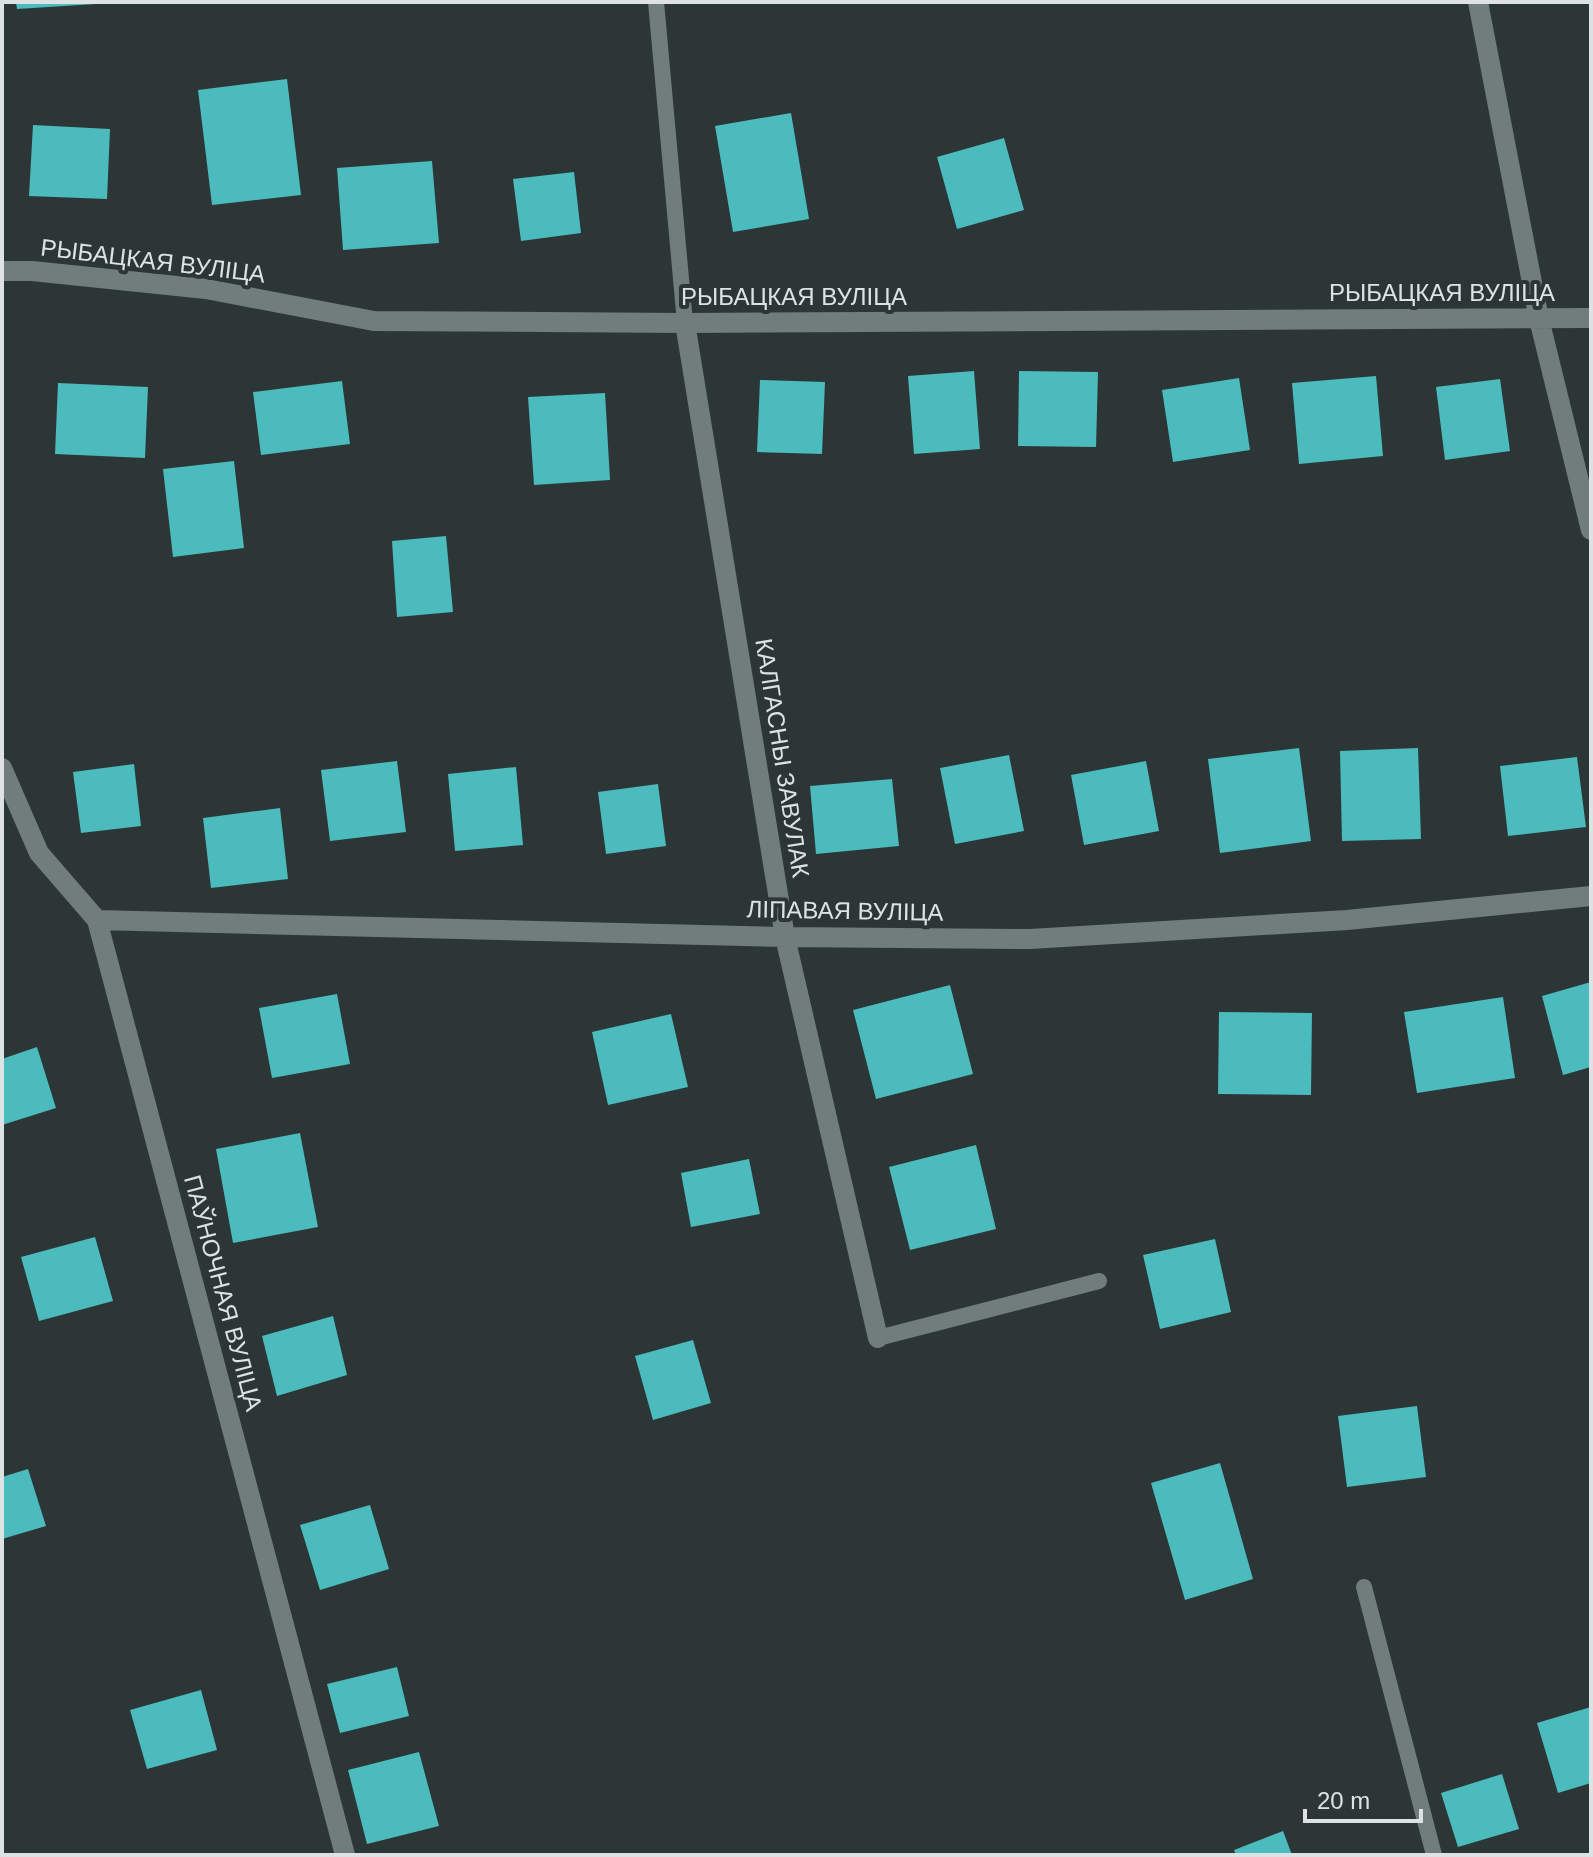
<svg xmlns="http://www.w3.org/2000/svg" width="1593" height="1857" viewBox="0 0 1593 1857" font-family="Helvetica,sans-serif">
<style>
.building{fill:#4bbbbd}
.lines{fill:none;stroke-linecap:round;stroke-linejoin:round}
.path{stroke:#646c6c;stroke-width:5;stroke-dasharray:2 6;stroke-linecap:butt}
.lane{stroke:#717c7c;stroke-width:16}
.street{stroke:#717c7c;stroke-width:20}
.labels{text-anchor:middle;stroke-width:8;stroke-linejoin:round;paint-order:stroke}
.street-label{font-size:24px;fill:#dde3e3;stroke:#2c3636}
</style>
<rect width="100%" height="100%" fill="#2c3636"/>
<!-- building -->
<path class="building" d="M16,2H96V4L17,9Z
M287,79L301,195L212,205L198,90Z
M791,113L809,219L733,232L715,126Z
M33,125L110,129L107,199L29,196Z
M1004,138L1024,210L957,229L937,157Z
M432,161L439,243L343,250L337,168Z
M574,172L581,233L521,241L513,179Z
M974,371L980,449L914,454L908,376Z
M1019,371L1098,372L1096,447L1018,446Z
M1376,376L1383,456L1299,464L1292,383Z
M1239,378L1250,450L1173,462L1162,390Z
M1500,379L1510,451L1445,460L1436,387Z
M760,380L825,382L822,454L757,452Z
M342,381L350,444L261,455L253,392Z
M58,383L148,387L145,458L55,454Z
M605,393L610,480L534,485L528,397Z
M234,461L244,548L173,557L163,469Z
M446,536L453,612L397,617L392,541Z
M1299,748L1311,841L1220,853L1208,759Z
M1418,748L1421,839L1342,841L1340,751Z
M1009,755L1024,831L955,844L940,768Z
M1577,757L1586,827L1508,836L1500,766Z
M397,761L406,832L330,841L321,770Z
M1146,761L1159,831L1084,845L1071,775Z
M134,764L141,826L81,833L73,772Z
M516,767L523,845L455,851L448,774Z
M892,779L899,846L816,854L810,786Z
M658,784L666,846L606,854L598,792Z
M280,808L288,879L211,888L203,818Z
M1591,982V1067L1563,1075L1542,996Z
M950,985L973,1074L876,1099L853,1010Z
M337,994L350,1064L272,1078L259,1008Z
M1503,997L1515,1078L1417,1093L1404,1012Z
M1219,1012L1312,1013L1311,1095L1218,1094Z
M671,1014L688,1087L608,1105L592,1032Z
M37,1047L56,1108L2,1125V1059Z
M300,1133L318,1227L233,1243L216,1149Z
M976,1145L996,1229L910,1250L889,1167Z
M749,1159L760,1214L691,1227L681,1173Z
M95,1237L113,1301L39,1321L21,1257Z
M1215,1239L1231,1312L1160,1329L1143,1255Z
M333,1316L347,1375L277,1396L262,1336Z
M693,1340L711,1403L653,1420L635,1356Z
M1417,1406L1426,1477L1347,1487L1338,1416Z
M1220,1463L1253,1579L1185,1600L1151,1483Z
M28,1469L46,1526L2,1539V1477Z
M370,1505L389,1569L320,1590L300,1525Z
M397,1667L409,1716L340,1733L327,1684Z
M201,1690L217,1750L147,1769L130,1710Z
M1591,1707V1783L1558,1793L1537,1723Z
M419,1752L439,1826L367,1844L348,1770Z
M1502,1774L1519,1829L1458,1847L1441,1793Z
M1283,1831L1292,1855H1236L1234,1850Z"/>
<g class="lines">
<!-- path -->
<path class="path" d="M1590,1855L1591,1854"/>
<!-- lane -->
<path class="lane" d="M656,2L685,323
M878,1338L1099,1281
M1364,1587L1434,1855"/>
<!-- street -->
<path class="street" d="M1478,2L1539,319L1591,530
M2,271H32L206,289L374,321L685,323L1591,318
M685,323L785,937L878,1338
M2,768L39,853L97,920L345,1855
M97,920L785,937L1030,939L1347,920L1591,896"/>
</g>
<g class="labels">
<!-- street labels -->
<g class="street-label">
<text transform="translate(153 261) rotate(7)" y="8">РЫБАЦКАЯ ВУЛІЦА</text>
<text x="1442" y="301">РЫБАЦКАЯ ВУЛІЦА</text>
<text x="794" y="305">РЫБАЦКАЯ ВУЛІЦА</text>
<text transform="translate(782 758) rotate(81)" y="8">КАЛГАСНЫ ЗАВУЛАК</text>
<text transform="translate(845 911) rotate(1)" y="8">ЛІПАВАЯ ВУЛІЦА</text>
<text transform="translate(223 1293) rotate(75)" y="8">ПАЎНОЧНАЯ ВУЛІЦА</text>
</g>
</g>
<!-- border -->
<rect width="1593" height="1857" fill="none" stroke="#dde3e3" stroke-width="8"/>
<!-- scale -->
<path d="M1305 1809v12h116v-12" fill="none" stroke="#dde3e3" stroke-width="4"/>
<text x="1317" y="1809" font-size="24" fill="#dde3e3" stroke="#2c3636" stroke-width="6" paint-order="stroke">20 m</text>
</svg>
